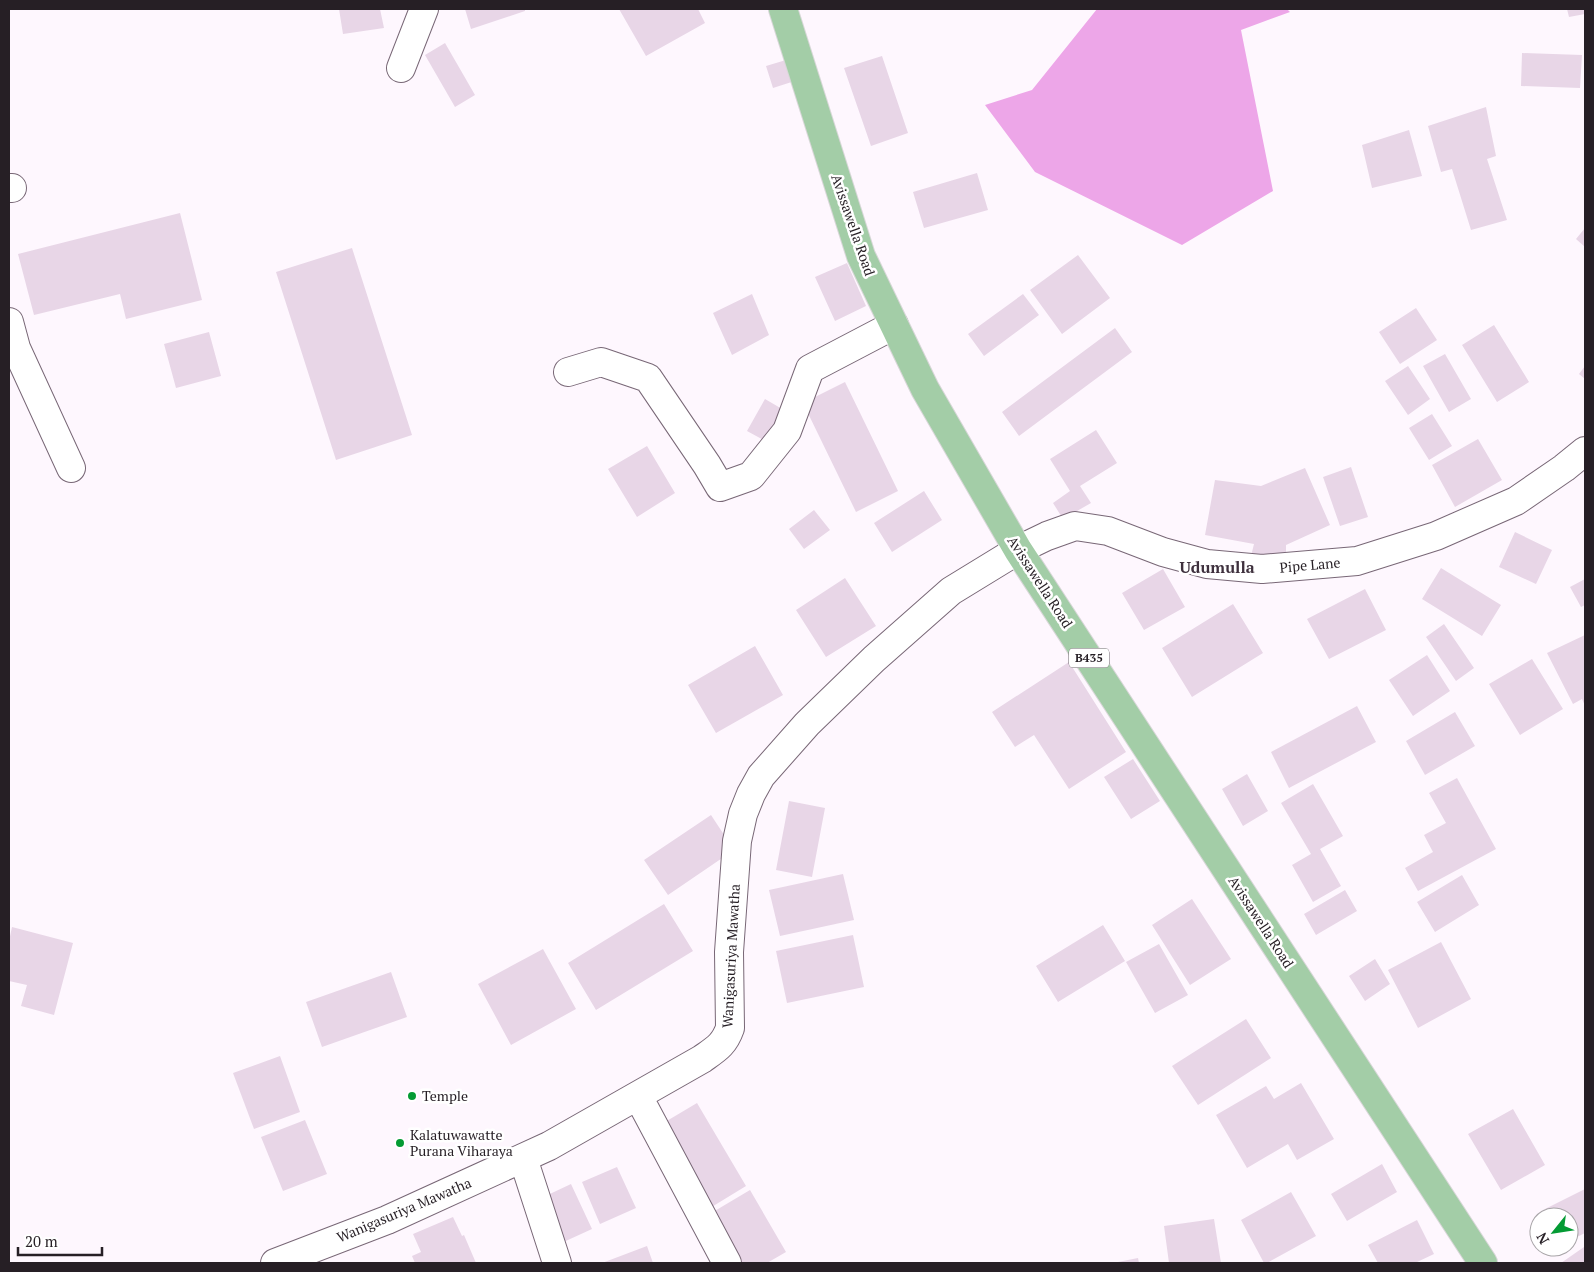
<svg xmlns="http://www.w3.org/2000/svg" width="1594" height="1272" viewBox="0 0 1594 1272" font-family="'PT Serif',serif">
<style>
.water{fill:#eda6e8}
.building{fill:#e8d6e7}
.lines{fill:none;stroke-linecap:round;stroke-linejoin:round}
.minor-casing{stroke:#786776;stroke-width:30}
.major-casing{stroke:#d8d7d8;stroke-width:30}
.minor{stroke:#fff;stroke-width:28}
.major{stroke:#a3cda7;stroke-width:28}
.poi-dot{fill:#049b34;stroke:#fff;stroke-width:2}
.labels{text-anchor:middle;stroke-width:5;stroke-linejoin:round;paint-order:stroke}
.shield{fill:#fff;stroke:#676266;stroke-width:1}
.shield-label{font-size:12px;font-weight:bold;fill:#261f25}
.street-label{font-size:14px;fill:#261f25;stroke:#fff}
.poi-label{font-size:14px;fill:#261f25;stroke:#fff;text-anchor:start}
.quarter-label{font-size:16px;font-weight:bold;fill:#3e303d;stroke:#fff}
</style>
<rect width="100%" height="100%" fill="#fef7fe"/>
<!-- water -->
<path class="water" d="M1097,9H1287L1290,12L1241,30L1273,191L1182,245L1035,172L985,105L1032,90Z"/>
<!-- building -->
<path class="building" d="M339,9H380L384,28L343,34Z
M465,9H525V11L471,29Z
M619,9H698L705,23L646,56Z
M1567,9H1585V14L1569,17Z
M445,43L475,95L455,107L425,55Z
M1522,53L1582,55L1580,88L1521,86Z
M882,56L908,133L871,146L844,68Z
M796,57L804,78L773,88L766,66Z
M1486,107L1496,156L1487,159L1507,220L1471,230L1452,169L1441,172L1428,126Z
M1409,130L1422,176L1372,188L1362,145Z
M977,173L988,210L924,228L913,192Z
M180,213L202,300L126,319L120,294L34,315L18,254Z
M1585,228V247L1576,239Z
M352,248L412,435L336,460L276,272Z
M1078,255L1110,298L1062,334L1030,290Z
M847,263L866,306L835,321L815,277Z
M752,294L769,335L732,355L713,313Z
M1023,294L1039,315L984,356L968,334Z
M1416,308L1437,340L1400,364L1379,332Z
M1494,325L1529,382L1497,402L1462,345Z
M1115,328L1132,352L1019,436L1002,412Z
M209,332L221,376L176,388L164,344Z
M1445,354L1471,399L1449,412L1423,366Z
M1408,366L1430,399L1408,415L1385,381Z
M1585,366V379L1579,374Z
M845,382L898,491L856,512L803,403Z
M765,399L789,413L771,444L747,431Z
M1432,414L1452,446L1429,460L1409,428Z
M1096,430L1117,463L1080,486L1091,503L1063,519L1053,503L1070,491L1050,459Z
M1478,439L1502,480L1455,507L1432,465Z
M647,446L675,493L637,517L608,469Z
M1351,467L1368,517L1340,526L1323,477Z
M1305,468L1330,525L1286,545V560L1251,556L1254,544L1205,535L1215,480L1261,486Z
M924,491L942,520L892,552L874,523Z
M814,510L830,530L804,549L789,529Z
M1515,532L1552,550L1536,584L1499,567Z
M1441,568L1501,605L1482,636L1422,599Z
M1163,569L1185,607L1144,630L1122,593Z
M845,578L876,626L826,657L796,610Z
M1585,579V605L1581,607L1570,587Z
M1365,589L1386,630L1329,659L1307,619Z
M1233,604L1263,653L1192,697L1162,648Z
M1444,624L1474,668L1456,681L1426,637Z
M1585,635V706L1582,699L1573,704L1547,653Z
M755,646L783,695L716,733L688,685Z
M1427,655L1450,691L1413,716L1389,680Z
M1532,659L1563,709L1520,735L1489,684Z
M1069,662L1126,752L1069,789L1034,735L1015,747L992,712Z
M1357,706L1376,742L1289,788L1271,752Z
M1455,712L1475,746L1425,775L1406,741Z
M1133,759L1160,801L1131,819L1104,777Z
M1247,774L1268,811L1243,826L1222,789Z
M1457,778L1496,849L1418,891L1405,868L1433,852L1424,835L1446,823L1429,793Z
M1313,784L1343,836L1320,849L1341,886L1313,902L1292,865L1311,854L1281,803Z
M789,801L825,808L812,877L776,870Z
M711,815L734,850L668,895L644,860Z
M843,874L854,920L780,936L769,890Z
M1462,875L1479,905L1435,932L1417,902Z
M1345,890L1357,911L1316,935L1304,914Z
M1192,899L1231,959L1190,985L1152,925Z
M664,904L693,951L596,1010L568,963Z
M1103,925L1125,961L1058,1002L1036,966Z
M12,927L73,943L54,1015L21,1006L27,985L9,981V941Z
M853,935L864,987L787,1003L776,951Z
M1441,942L1471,999L1418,1028L1388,970Z
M1159,944L1188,995L1155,1013L1126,962Z
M543,949L576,1009L511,1045L478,984Z
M1375,959L1390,984L1365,1001L1349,976Z
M391,972L407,1017L322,1047L306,1002Z
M1246,1019L1271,1058L1198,1105L1172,1066Z
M280,1056L300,1112L254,1129L233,1073Z
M1301,1083L1334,1139L1297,1160L1288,1144L1247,1168L1216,1115L1266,1086L1274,1099Z
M697,1103L746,1186L710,1208L660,1125Z
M1513,1109L1545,1165L1501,1190L1468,1134Z
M305,1120L327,1174L283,1191L261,1137Z
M1382,1164L1397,1192L1347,1221L1331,1194Z
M617,1167L636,1208L600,1224L582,1182Z
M571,1184L592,1229L557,1245L537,1200Z
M1585,1189V1233L1569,1241V1217H1546L1543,1210Z
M750,1190L786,1252L767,1263H734L713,1212Z
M1291,1192L1316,1236L1267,1263H1264L1241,1220Z
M453,1217L462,1236L464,1235L476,1263H415L412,1256L421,1252L413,1234Z
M1214,1219L1221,1263H1169L1164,1226Z
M1417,1220L1434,1254L1415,1263H1378L1368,1245Z
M647,1246L653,1263H602Z
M1584,1247L1585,1250V1263H1561Z
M1138,1258L1139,1263H1119L1118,1262Z"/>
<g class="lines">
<!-- minor casing -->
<g class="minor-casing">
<path id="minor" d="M401,68L424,9
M9,188H12
M9,322L16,348L71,468
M568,372L601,362L648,378L707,465L720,487L751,476L787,431L810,369L894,325
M638,1096L727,1263
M523,1158L557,1263
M275,1263L387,1220L549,1146L702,1059C716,1049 724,1045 730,1028L729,952L737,841L743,814L751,794L761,776L807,724L874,659L951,591L1018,550L1047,536L1075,526L1108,531L1163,552L1207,564L1262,569L1357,561L1436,536L1516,501L1564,468L1585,451"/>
</g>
<!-- major casing -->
<g class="major-casing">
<path id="major" d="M783,9L861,256L925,389L1018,550L1483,1263"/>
</g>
<!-- minor -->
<use href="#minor" class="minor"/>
<!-- major -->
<use href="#major" class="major"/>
</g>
<!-- markers -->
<g class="poi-dot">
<circle cx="412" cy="1096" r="5"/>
<circle cx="400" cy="1143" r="5"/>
</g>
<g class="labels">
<!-- shield labels -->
<rect class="shield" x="1069" y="648.5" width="40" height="19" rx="4"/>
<g class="shield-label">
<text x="1089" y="662">B435</text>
</g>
<!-- street labels -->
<g class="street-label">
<text transform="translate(853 225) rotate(71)" y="5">Avissawella Road</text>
<text transform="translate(1310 565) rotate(-5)" y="5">Pipe Lane</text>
<text transform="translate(1040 582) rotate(57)" y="5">Avissawella Road</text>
<text transform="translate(1261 922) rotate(57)" y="5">Avissawella Road</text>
<text transform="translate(731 956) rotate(-87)" y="5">Wanigasuriya Mawatha</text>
<text transform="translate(404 1210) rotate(-23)" y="5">Wanigasuriya Mawatha</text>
</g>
<!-- poi labels -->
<g class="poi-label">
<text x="422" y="1101">Temple</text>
<text x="410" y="1140">Kalatuwawatte<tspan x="410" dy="16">Purana Viharaya</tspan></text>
</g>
<!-- quarter labels -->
<g class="quarter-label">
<text x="1217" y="573">Udumulla</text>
</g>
</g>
<!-- border -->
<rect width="1594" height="1272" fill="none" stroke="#261f25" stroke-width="20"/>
<!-- north arrow -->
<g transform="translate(1554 1232) rotate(240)"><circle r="24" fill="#ffffff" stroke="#a8a5a8"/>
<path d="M0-4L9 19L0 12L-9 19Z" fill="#049b34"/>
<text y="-8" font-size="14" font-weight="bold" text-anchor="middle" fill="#261f25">N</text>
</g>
<!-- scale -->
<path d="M18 1247v8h84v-8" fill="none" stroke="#261f25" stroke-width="2.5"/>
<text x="25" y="1247" font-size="15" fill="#261f25" stroke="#ffffff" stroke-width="4" paint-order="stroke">20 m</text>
</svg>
